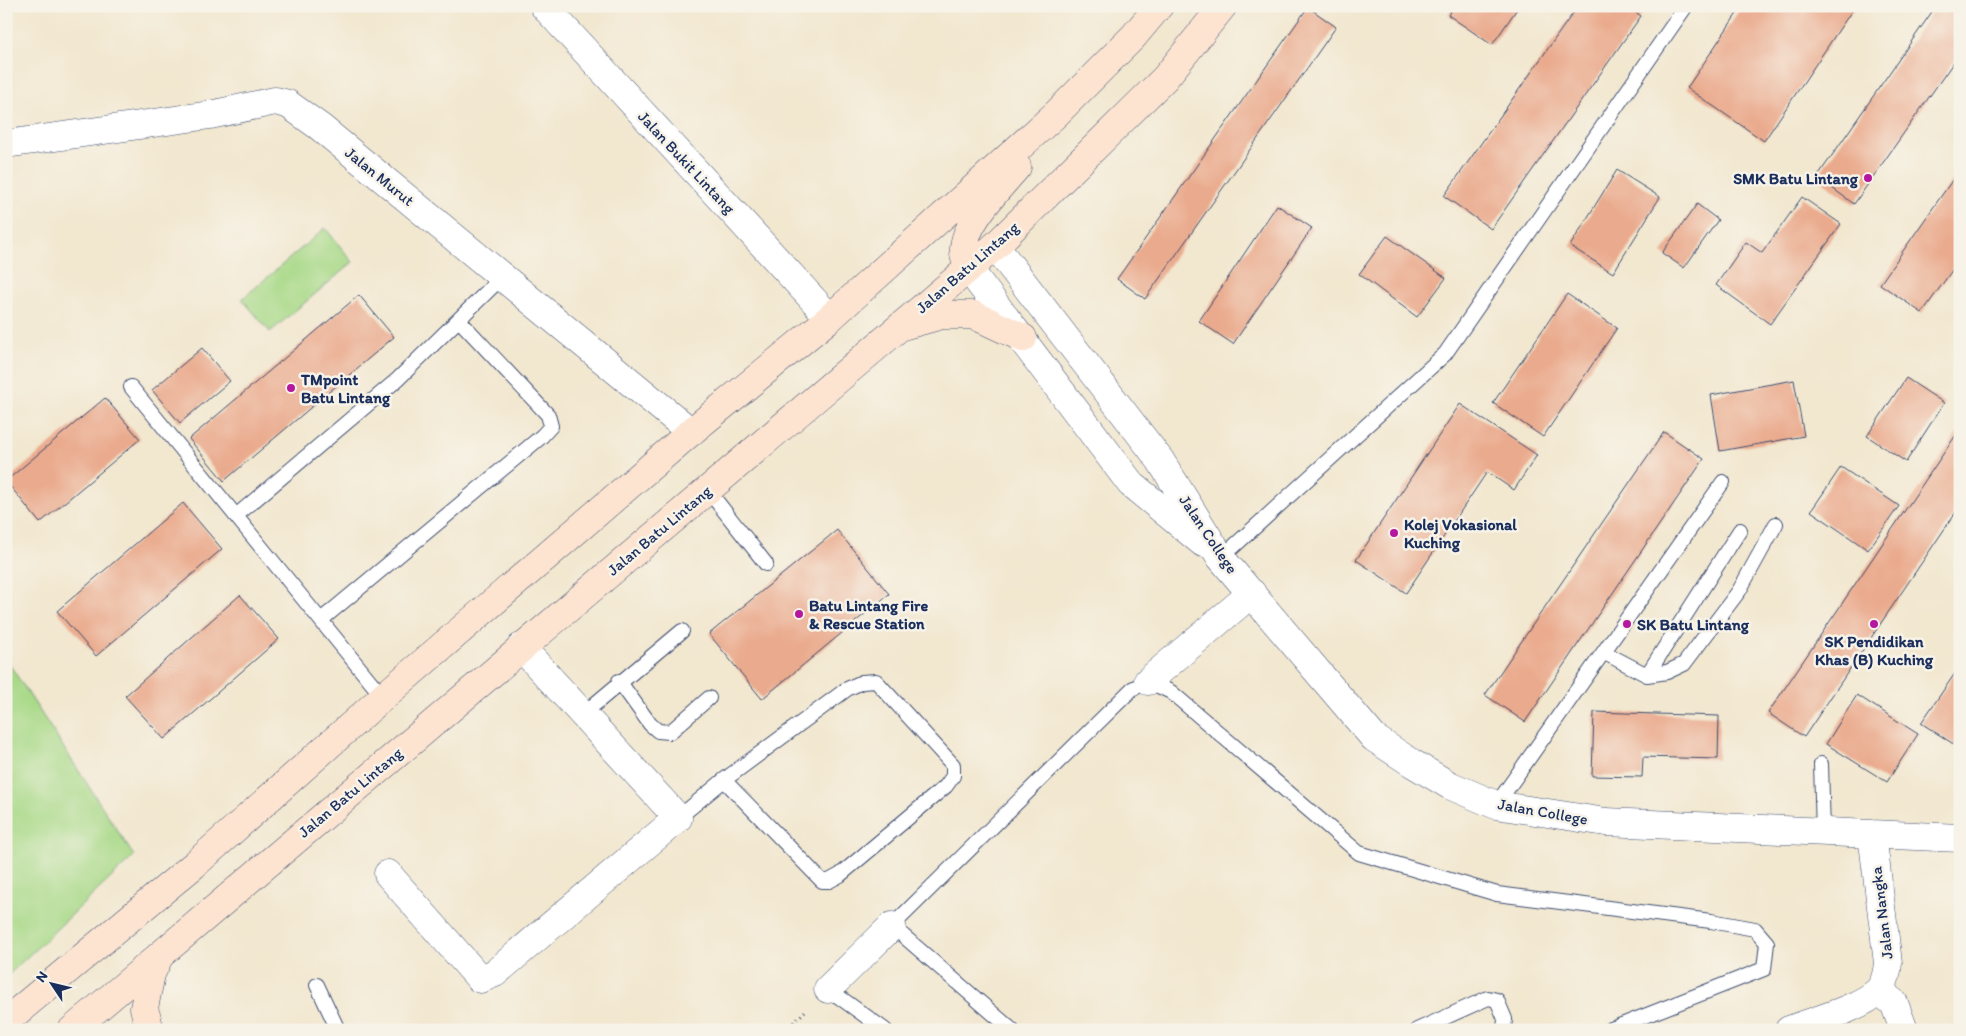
<svg xmlns="http://www.w3.org/2000/svg" width="1966" height="1036" viewBox="0 0 1966 1036" font-family="Itim,sans-serif">
<style>
.green{fill:#a8d988;stroke:#628473}
.building{fill:#eaaa8d}
.lines{fill:none;stroke-linecap:round;stroke-linejoin:round}
.lane-casing{stroke:#3b4b6f;stroke-width:16}
.street-casing{stroke:#3b4b6f;stroke-width:29}
.secondary-casing{stroke:#3b4b6f;stroke-width:29}
.path{stroke:#3b4b6f;stroke-width:3;stroke-dasharray:1 4;stroke-linecap:butt}
.lane{stroke:#fff;stroke-width:14}
.street{stroke:#fff;stroke-width:28}
.secondary{stroke:#fde4d1;stroke-width:28}
.poi-dot{fill:#b5179e;stroke:#f7f3e8;stroke-width:2}
.labels{text-anchor:middle;stroke-width:5;stroke-linejoin:round;paint-order:stroke}
.street-label{font-size:16px;fill:#1b2f5e;stroke:#f7f3e8}
.poi-label{font-size:16px;font-weight:bold;fill:#1b2f5e;stroke:#f7f3e8;text-anchor:start}
</style>
<rect width="100%" height="100%" fill="#f7f3e8"/>
<filter id="ink" filterUnits="userSpaceOnUse"><feTurbulence type="fractalNoise" baseFrequency=".02" numOctaves="2"/><feDisplacementMap in="SourceGraphic" scale="10" xChannelSelector="R" yChannelSelector="G"/><feConvolveMatrix kernelMatrix="1 2 1 2 8 2 1 2 1" color-interpolation-filters="sRGB"/></filter>
<filter id="wash" filterUnits="userSpaceOnUse"><feTurbulence type="fractalNoise" baseFrequency=".0096" numOctaves="4" result="noise"/><feDisplacementMap in="SourceGraphic" scale="20" xChannelSelector="R" yChannelSelector="G"/><feGaussianBlur stdDeviation="1.12" result="paint"/><feColorMatrix in="noise" values="0 0 0 0 0 0 0 0 0 0 0 0 0 0 0 0 0 1.4 0 .05"/><feComposite in="paint" operator="in"/></filter>
<g filter="url(#wash)">
<rect width="100%" height="100%" fill="#f2e7cf"/>
<!-- green -->
<path class="green" d="M325,228L353,262L270,332L242,299Z
M6,659L134,856L6,977Z"/>
<g id="blocks">
<!-- building -->
<path class="building" d="M1454,6H1519L1492,45L1448,15Z
M1578,6H1627L1641,16L1491,229L1444,196Z
M1742,6H1855L1764,141L1687,88Z
M1936,6H1960V53L1854,204L1817,177Z
M1308,7L1336,27L1145,299L1117,279Z
M1960,169V259L1922,313L1880,284Z
M1617,170L1660,197L1613,273L1570,246Z
M1802,197L1841,224L1770,324L1716,285L1746,242L1762,253Z
M1697,204L1718,220L1684,268L1662,253Z
M1277,205L1312,228L1233,344L1199,321Z
M1387,236L1446,278L1417,317L1359,274Z
M1567,294L1617,328L1543,437L1493,403Z
M359,295L394,337L224,481L189,439Z
M202,348L230,381L180,423L152,390Z
M1906,378L1944,403L1906,462L1867,436Z
M1794,380L1804,436L1720,451L1711,395Z
M105,398L140,439L40,523L6,481Z
M1460,404L1537,455L1514,490L1487,472L1406,593L1356,560Z
M1960,429V506L1804,737L1768,713Z
M1664,432L1704,459L1525,722L1485,695Z
M1841,467L1899,506L1868,550L1811,511Z
M183,503L222,549L96,656L57,611Z
M837,530L889,594L762,699L709,634Z
M240,595L279,639L164,739L125,696Z
M1960,666V745L1958,747L1921,723Z
M1857,695L1918,734L1887,782L1826,744Z
M1594,712L1719,716L1718,759L1643,757L1642,777L1592,776Z"/>
</g>
</g>
<g filter="url(#ink)">
<use href="#blocks" fill-opacity="0" stroke="#3b4b6f" stroke-width="1"/>
<g class="lines">
<!-- lane casing -->
<g class="lane-casing">
<path id="lane" d="M131,387L383,697
M707,489L766,564
M237,515L398,379L503,276
M1221,558L1445,354L1686,6
M321,620L542,436L551,426L548,415L459,320
M1605,653L1647,675L1667,672L1684,664L1739,591L1776,524
M1647,675L1740,530
M619,681L650,724L658,731L670,732L709,698
M583,714L682,631
M1821,764L1823,832
M1496,805L1723,482
M678,818L724,780L847,689L862,682L876,681L953,765V776L946,786L840,875L829,881H822L724,780
M317,985L338,1030
M828,989L885,1030
M1012,1030L892,926L1132,689L1148,681L1171,692L1359,853L1497,894L1711,921L1755,929L1767,943L1764,969L1609,1030
M1417,1030L1488,998L1497,1000L1505,1019L1504,1030"/>
</g>
<!-- street casing -->
<g class="street-casing">
<path id="street" d="M544,6L830,318
M6,144L210,115L275,101L288,104L320,127L691,432
M995,246L1160,460L1221,558L1374,738L1412,763L1449,785L1496,805L1606,822L1960,838
M968,268L1131,484L1203,543
M1148,681L1252,593
M388,874L480,979L495,973L678,818L521,647
M828,989L892,926
M1879,991L1894,1003L1904,1030
M1789,1030C1812,1021 1861,1008 1878,991C1885,984 1887,973 1888,963L1872,834"/>
</g>
<!-- secondary casing -->
<g class="secondary-casing">
<path id="secondary" d="M968,268C967,263 964,258 964,253C961,226 1000,187 1017,167
M906,325L942,315H974L1023,338
M6,1021L194,865L383,697L691,432L830,318L1056,114L1133,37L1159,6
M72,1030L995,246L1165,78L1223,6
M150,1030L144,1008L151,974L160,955"/>
</g>
<!-- path -->
<path class="path" d="M787,1030L807,1009"/>
<!-- lane -->
<use href="#lane" class="lane"/>
<!-- street -->
<use href="#street" class="street"/>
<!-- secondary -->
<use href="#secondary" class="secondary"/>
</g>
</g>
<!-- markers -->
<g class="poi-dot">
<circle cx="1868" cy="178" r="5"/>
<circle cx="291" cy="388" r="5"/>
<circle cx="1394" cy="533" r="5"/>
<circle cx="799" cy="614" r="5"/>
<circle cx="1627" cy="624" r="5"/>
<circle cx="1874" cy="624" r="5"/>
</g>
<g class="labels">
<!-- street labels -->
<g class="street-label">
<text transform="translate(687 162) rotate(47)" y="6">Jalan Bukit Lintang</text>
<text transform="translate(380 176) rotate(39)" y="6">Jalan Murut</text>
<text transform="translate(967 267) rotate(-41)" y="6">Jalan Batu Lintang</text>
<text transform="translate(659 530) rotate(-40)" y="6">Jalan Batu Lintang</text>
<text transform="translate(1209 534) rotate(56)" y="6">Jalan College</text>
<text transform="translate(350 792) rotate(-40)" y="6">Jalan Batu Lintang</text>
<text transform="translate(1543 811) rotate(10)" y="6">Jalan College</text>
<text transform="translate(1881 913) rotate(-97)" y="6">Jalan Nangka</text>
</g>
<!-- poi labels -->
<g class="poi-label">
<text x="1858" y="184" text-anchor="end">SMK Batu Lintang</text>
<text x="301" y="385">TMpoint<tspan x="301" dy="18">Batu Lintang</tspan></text>
<text x="1404" y="530">Kolej Vokasional<tspan x="1404" dy="18">Kuching</tspan></text>
<text x="809" y="611">Batu Lintang Fire<tspan x="809" dy="18">&amp; Rescue Station</tspan></text>
<text x="1637" y="630">SK Batu Lintang</text>
<text x="1874" y="647" text-anchor="middle">SK Pendidikan<tspan x="1874" dy="18">Khas (B) Kuching</tspan></text>
</g>
</g>
<!-- margin -->
<rect width="1966" height="1036" fill="none" stroke="#f7f3e8" stroke-width="25"/>
<!-- north arrow -->
<g transform="translate(52 984) rotate(305)" stroke="#f7f3e8" stroke-width="4" paint-order="stroke">
<path d="M0-4L9 19L0 12L-9 19Z" fill="#1b2f5e"/>
<text y="-8" font-size="14" font-weight="bold" text-anchor="middle" fill="#1b2f5e">N</text>
</g>
</svg>
